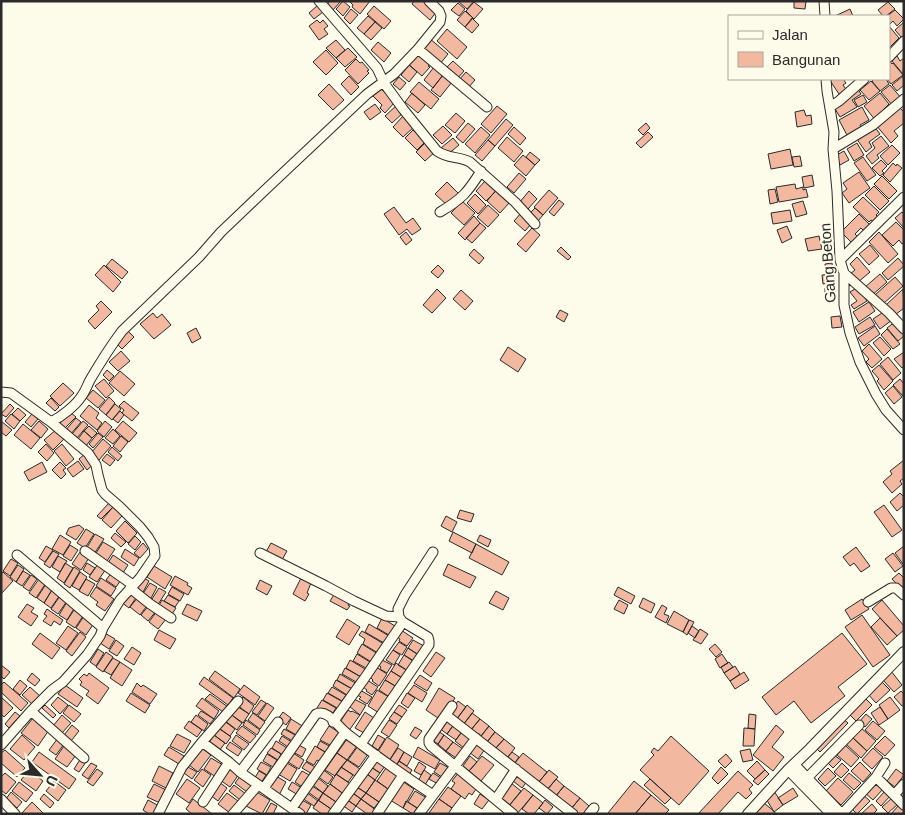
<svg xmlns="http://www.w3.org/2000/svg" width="905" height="815" viewBox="0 0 905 815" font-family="Helvetica,sans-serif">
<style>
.building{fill:#f2b8a0;stroke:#2b2b2b}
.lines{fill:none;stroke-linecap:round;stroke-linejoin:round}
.minor-casing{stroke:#2b2b2b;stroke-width:11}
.tertiary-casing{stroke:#2b2b2b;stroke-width:12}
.minor{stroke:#fdfbea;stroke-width:9}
.tertiary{stroke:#fdfbea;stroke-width:10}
.labels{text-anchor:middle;stroke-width:4;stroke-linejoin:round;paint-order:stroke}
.street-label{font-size:15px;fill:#2b2b2b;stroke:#fdfbea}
</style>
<rect width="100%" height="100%" fill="#fdfbea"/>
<!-- building -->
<path class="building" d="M330,1H341L332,11L326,6Z
M343,1L350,7L343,16L336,9Z
M349,1H370L360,14L352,7L353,5Z
M414,1H426L437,11L430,20L412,4Z
M458,1H474L467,9Z
M794,1H806L805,9L794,8Z
M474,2L483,9L474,19L466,11Z
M888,2L895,9L886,16H883L878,10Z
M458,3L465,9L459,16L451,10Z
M318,5L323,12L314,19L309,13Z
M374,6L391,21L384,29L367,14Z
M351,9L358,15L350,24L344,18Z
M850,9L853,16H835Z
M895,10L904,19L897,26L893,21L889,25V16H887Z
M465,11L473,18L465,27L457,20Z
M368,16L375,22L364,34L357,28Z
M472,18L479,25L472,33L465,27Z
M317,20L320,23L323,20L328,26L324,29L328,34L319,40L309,26Z
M375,22L382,28L371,40L364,34Z
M904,22V36L902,38L895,30Z
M889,26L899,38L889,48Z
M447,29L467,47L457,59L437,41Z
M429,38L448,54L440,64L420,48Z
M336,40L345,50L336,58L326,48Z
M378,42L391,53L384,62L371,50Z
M348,48L357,57L345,67L336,58Z
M326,50L338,63L326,75L313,62Z
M414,53L418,57L421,54L431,63L428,66L430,67L422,76L406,62Z
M897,56L900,61L904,58L903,74L892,61Z
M356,59L360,63L362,62L369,70L367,71L369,73L358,84L345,70Z
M889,60L892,64L893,63L903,75L891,84L887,79H889Z
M453,61L464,71L457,79L445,69Z
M409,65L417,72L409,82L401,75Z
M434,67L443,75L433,88L424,80Z
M466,72L475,80L468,88L459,80Z
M443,75L452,82L440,97L431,90Z
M349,76L359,87L351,95L341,84Z
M903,76L904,85L897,91L892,85Z
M399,77L406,83L400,90L393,84Z
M829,79H843L846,83L843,85L848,92L841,97Z
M872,79H886L889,84L880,91L872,81L873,80Z
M871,81L880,91L869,100L860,90Z
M419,82L439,99L431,109L410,92Z
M329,84L344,100L333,110L318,95Z
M890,85L902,99L893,106L881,92Z
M380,88L395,102L385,113L380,108L382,105L373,96Z
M858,89L861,94L852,100L857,107L840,117L835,109L842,105L841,102Z
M412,93L425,105L418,113L405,102Z
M880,93L889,104L881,112L883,115L876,121L864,106Z
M863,95L867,102L858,107L854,100Z
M375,104L381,112L370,120L364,112Z
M397,105L404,112L392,123L385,116Z
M497,106L507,114L491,133L481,124Z
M862,107L869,120L860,125L862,129L848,137L839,120Z
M900,108L904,112V123L894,131L898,136L891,143L876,125L890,113L892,115Z
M804,110L806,116L811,115L812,124L797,127L795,112Z
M456,113L465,121L455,133L445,125Z
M404,115L415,126L403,137L393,127Z
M506,119L513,125L495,146L488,140Z
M468,123L475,129L463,143L456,137Z
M646,123L650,128L643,135L638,130Z
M443,126L452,135L442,144L433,135Z
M874,126L880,134L869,142L872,147L866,152L856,138Z
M481,127L490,135L475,153L465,144Z
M514,127L526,138L520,145L508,134Z
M413,130L425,142L417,150L405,138Z
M648,132L653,137L641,148L636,143Z
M881,136L889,146L877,155L879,158L872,164L866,156L875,148L872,143Z
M507,137L523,151L514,162L498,148Z
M453,138L459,145L447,155L441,148Z
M488,140L495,146L482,161L475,155Z
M426,142L436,151L425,161L416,152Z
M857,143L864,155L854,161L847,149Z
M892,145L900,153L888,165L880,156Z
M790,149L793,165L771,169L768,154Z
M844,151L849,160L840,165L835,156Z
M530,152L540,160L535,165L526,157Z
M523,155L535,165L526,176L514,165Z
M800,156L802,166L794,167L792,157Z
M863,157L876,175L867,181L854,163Z
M881,160L887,166L882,171L884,173L880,176L872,168Z
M893,163L896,166L897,164L902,168L890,182L883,175Z
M859,172L870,188L849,203L842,193L847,189L843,183Z
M519,173L526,179L514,193L507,187Z
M812,175L814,186L804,188L802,177Z
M882,176L897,191L889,199L874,184Z
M485,181L496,191L486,201L476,191Z
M447,182L459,194L448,206L435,194Z
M795,184L796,189L803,187V190L806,189L808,197L779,202L776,187Z
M874,186L889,201L880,210L865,195Z
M497,189L510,202L500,213L487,201Z
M775,189L778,202L770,204L768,190Z
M549,190L558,198L543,215L534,207Z
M529,191L537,199L527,210L519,203Z
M475,194L486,205L478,214L467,203Z
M863,197L879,212L876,215L879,218L874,222L871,220L869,222L853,207Z
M559,200L564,204L554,216L549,212Z
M462,201L475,213L464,225L451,213Z
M803,201L807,214L796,217L792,204Z
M488,205L499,215L488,227L477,217Z
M394,207L406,223L413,218L421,229L412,235L407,229L399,235L384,214Z
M535,208L543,215L538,221L530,213Z
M790,210L792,221L773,224L771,213Z
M902,212L904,214V228L895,218Z
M521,213L532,223L525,231L514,221Z
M859,214L870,225L864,231L861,228L855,234L860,239L854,245L841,232Z
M474,216L480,223L465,240L458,233Z
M896,222L904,230V243L902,244L899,240L893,246L882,235Z
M480,223L486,228L472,243L466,238Z
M787,226L792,238L782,243L777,230Z
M532,228L540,235L526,252L517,244Z
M406,232L412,240L406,245L400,237Z
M879,232L898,254L888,263L869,242Z
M819,236L822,249L808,251L805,239Z
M870,245L879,256L869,265L859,254Z
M561,247L571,257L568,260L557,251Z
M474,249L484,258L479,264L469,255Z
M857,257L870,272L857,283L850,274L855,270L850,264Z
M898,258L904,265V266L888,280L882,273Z
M112,259L128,272L122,279L106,266Z
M832,263L833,272L826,273L825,264Z
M104,265L121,282L113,292L95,275Z
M438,265L444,271L438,278L431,272Z
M834,274L835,282L823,284L822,275Z
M880,274L887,282L871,296L864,288Z
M895,277L903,286L883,304L875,295Z
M835,287V294L825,295V288Z
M858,287L867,301L854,309L851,305L857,301L850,292Z
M437,289L446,298L432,313L423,305Z
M903,289L904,308L895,315L886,305Z
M461,290L473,301L465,310L453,299Z
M101,301L112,312L95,329L88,321L99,310L96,306Z
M869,302L875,311L859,322L853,312Z
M560,310L568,314L564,322L556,317Z
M885,311L892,320L880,329L873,319Z
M153,313L157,318L162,314L171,325L154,339L140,324Z
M840,316L842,327L832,328L831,317Z
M870,317L875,325L859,334L855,327Z
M896,321L904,331V336L898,341L887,328Z
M875,326L880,334L864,346L858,338Z
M196,328L201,338L192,343L187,333Z
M887,329L900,344L893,349L881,335Z
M128,331L134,337L122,349L116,343Z
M880,337L891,349L884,356L873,343Z
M869,344L882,359L872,368L866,362L869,359L862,351Z
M508,347L526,359L518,372L500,360Z
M121,351L130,361L118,371L109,362Z
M904,352V367L902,368L894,359Z
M888,357L901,373L893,380L880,364Z
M879,365L893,381L884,390L877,381L879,379L872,371Z
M107,370L114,376L109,381L103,375Z
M120,371L135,384L124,396L109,383Z
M104,379L114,391L106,398L95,386Z
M900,379L904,384L903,396L893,385Z
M63,383L74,393L60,406L50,396Z
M893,386L902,397L894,404L885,393Z
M93,390L105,400L98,408L86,398Z
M109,397L115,403L106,415L99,409Z
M51,398L59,407L55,411L46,403Z
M124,401L139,413L132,421L122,413L124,410L119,406Z
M10,404L14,408L6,417L1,414Z
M115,404L121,409L112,420L106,415Z
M89,405L99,413L96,418L102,423L97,430L80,416Z
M18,408L26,415L20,421L12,414Z
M120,411L124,415L118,423L113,419Z
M70,412L76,417L65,428L60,423Z
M11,414L20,421L14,429L5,421Z
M32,414L38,419L31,427L25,422Z
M76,418L81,422L70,435L65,431Z
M1,421L12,430L6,436L1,432Z
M39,421L48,429L41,438L31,430Z
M83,421L88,425L77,438L72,434Z
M105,421L112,427L104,437L97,431Z
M123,421L137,433L129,442L115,430Z
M23,424L40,438L31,449L14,435Z
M89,426L97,433L92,438L84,431Z
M57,429L65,438L53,450L44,440Z
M113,429L120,436L113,444L105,438Z
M84,431L92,438L86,446L78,439Z
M98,433L103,437L93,448L89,444Z
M121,436L128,442L120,452L113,446Z
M103,439L111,446L99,460L91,453Z
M46,444L54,453L47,461L38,452Z
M62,444L74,459L66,466L54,451Z
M112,447L122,456L118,461L108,452Z
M86,453L94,464L87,470L79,459Z
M107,454L115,460L110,466L102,460Z
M904,460V478L900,481L902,484L892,493L883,482L892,474L890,471Z
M78,461L84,469L73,477L67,469Z
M42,462L47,472L29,481L24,472Z
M60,462L66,468L63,470L66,474L61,479L52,470Z
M900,493L904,497V505L897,511L890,502Z
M109,503L113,507L101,519L97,516Z
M884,505L902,530L892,537L874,512Z
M113,507L122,516L111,528L102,520Z
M460,510L474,514L471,522L457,518Z
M446,516L457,522L452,532L441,526Z
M125,521L137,533L128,543L116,531Z
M79,525L84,529L76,540L66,534L69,528Z
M86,529L94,534L85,548L77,543Z
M453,532L476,544L472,553L449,541Z
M115,533L126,542L121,547L111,538Z
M95,534L104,539L94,554L86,549Z
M60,535L71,542L63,555L52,549Z
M480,535L491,540L488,547L477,541Z
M135,536L141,542L135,550L128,544Z
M103,542L115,549L107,561L96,553Z
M143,543L148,549L140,558L134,553Z
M271,543L287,551L282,560L266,552Z
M476,544L509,562L502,575L469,558Z
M70,545L78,550L71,561L63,556Z
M46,546L53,550L45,562L39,558Z
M904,546V563L903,564L895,553Z
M856,547L870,566L861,572L854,563L850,566L843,557Z
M125,549L139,558L134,566L121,557Z
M53,551L59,554L50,568L44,564Z
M80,552L89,558L81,570L72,564Z
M893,553L903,566L895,572L885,559Z
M113,555L128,565L123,573L108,563Z
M58,556L67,561L60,572L52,567Z
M11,559L18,563L10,576L3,571Z
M65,563L73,568L64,583L57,578Z
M87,563L95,568L90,575L83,570Z
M98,564L106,569L97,582L89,577Z
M448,564L476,577L470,588L443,575Z
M18,565L24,569L16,582L10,577Z
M154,566L172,577L165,589L147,577Z
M74,567L80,571L70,588L64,584Z
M23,571L30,575L22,586L16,582Z
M3,572L13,581L1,594V574Z
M80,572L87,577L79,590L72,586Z
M112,572L121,580L116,587L106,580Z
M899,573L904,578V592L892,579Z
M31,575L37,579L29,591L23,587Z
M175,576L188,583L187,585L192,588L188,595L170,585Z
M142,577L149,581L142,594L134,589Z
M101,578L116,588L111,596L96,586Z
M301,578L311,583L307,593L309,594L305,601L293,594Z
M39,579L46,583L36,598L29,593Z
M86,579L95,584L88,596L79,591Z
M260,580L272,586L267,595L256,589Z
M150,583L157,587L150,600L142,595Z
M46,584L53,588L44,603L37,598Z
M96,587L114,599L105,611L96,605L98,602L90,596Z
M172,587L184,594L180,601L168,594Z
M618,587L635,596L631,604L614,595Z
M159,588L166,592L157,606L150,602Z
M52,590L60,595L51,608L44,603Z
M130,590L138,595L129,608L121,602Z
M496,591L509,598L503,610L489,603Z
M335,593L350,600L348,605L350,606L347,610L330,601Z
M168,595L179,601L175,607L164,601Z
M60,596L67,601L58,614L51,609Z
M139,596L149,603L140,615L130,607Z
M643,598L655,604L651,613L639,607Z
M862,599L869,609L851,620L845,610Z
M162,600L176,608L172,614L158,607Z
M619,600L628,605L624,614L614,609Z
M882,600L904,626V630L897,636L872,609Z
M67,602L75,607L67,620L59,615Z
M27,604L34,608L31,612L38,616L31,626L18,617Z
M187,604L202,611L197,621L182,614Z
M149,605L157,610L148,621L141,615Z
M662,605L667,608L664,614L669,616L666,623L655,617Z
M47,609L63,620L60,625L54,621L51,626L43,621L47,616L44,614Z
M74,610L83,616L75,628L66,622Z
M157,611L167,618L158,629L149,622Z
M674,611L689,620L683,632L667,624Z
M862,615L890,655L873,667L845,627Z
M84,616L94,623L86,635L76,628Z
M382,618L395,626L389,635L377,628Z
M880,618L897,636L887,645L871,627Z
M347,619L360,627L349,645L336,637Z
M689,620L694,622L687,635L683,632Z
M369,624L389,636L384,643L365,632Z
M68,626L78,633L66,650L56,643Z
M692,626L699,631L695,638L688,633Z
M700,629L708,634L701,644L693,640Z
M159,630L176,639L170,649L154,640Z
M401,630L413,638L407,646L399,641L400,639L397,637Z
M362,631L384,644L378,653L363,644L365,639L359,635Z
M80,632L86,637L72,656L66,651Z
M103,632L115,639L109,649L97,641Z
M40,633L60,648L52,659L32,644Z
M842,633L867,664L838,687L845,696L811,723L794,701L776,715L762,697Z
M116,640L124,646L117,656L109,651Z
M413,640L424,646L419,655L408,648Z
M399,642L407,647L402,655L393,650Z
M362,644L378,654L373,663L357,653Z
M715,644L722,652L716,657L709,649Z
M132,647L141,653L134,665L124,659Z
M408,648L417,654L413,661L404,655Z
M98,649L104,653L96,666L90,662Z
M393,650L400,655L394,665L386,660Z
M106,652L113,657L103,672L96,667Z
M436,652L445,658L431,677L423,671Z
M357,654L370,662L366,668L353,661Z
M722,654L728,663L720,668L715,659Z
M404,655L414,661L408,671L398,665Z
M113,658L120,662L111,675L104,671Z
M350,660L365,669L361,677L346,668Z
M382,660L392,665L387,673L380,669L381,667L378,665Z
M120,662L132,670L122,686L110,678Z
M729,662L733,667L724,673L721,667Z
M396,663L408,671L404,679L391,671Z
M1,665L10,672L4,679L1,676Z
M735,666L740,674L730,681L724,673Z
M376,667L387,674L379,686L372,681L373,680L370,677Z
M345,668L361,677L358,683L342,674Z
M215,671L240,689L234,698L209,679Z
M391,671L402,678L397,687L385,680Z
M891,671L902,685L894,692L882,679Z
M744,672L749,680L735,689L730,681Z
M32,673L40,680L35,686L27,680Z
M89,673L109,688L98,704L86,695L89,691L80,685L82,682L79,679L84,674L87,676Z
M340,674L357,684L354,690L337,680Z
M420,675L432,683L427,691L414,683Z
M204,677L233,698L228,705L199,684Z
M20,680L27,686L20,695L13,689Z
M336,680L354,690L350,697L333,686Z
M367,680L378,687L372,695L366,691L367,690L363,687Z
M385,680L397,687L391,698L379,690Z
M880,680L890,690L876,703L867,693Z
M4,682L28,703L21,711L1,692V685Z
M137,683L141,687L143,685L157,694L150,704L132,692Z
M65,685L83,698L77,707L58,694Z
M244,685L260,697L255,705L238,693Z
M414,685L427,693L422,702L408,693Z
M30,687L40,696L32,704L22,695Z
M332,687L346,695L342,701L328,693Z
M439,688L455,698L441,720L426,710Z
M360,690L372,697L367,704L359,699L361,697L357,695Z
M377,690L389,697L379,713L368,706Z
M901,691L904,694V705L902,706L894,697Z
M131,693L150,705L145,713L126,701Z
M327,693L343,702L339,709L323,700Z
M407,693L415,698L408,708L401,703Z
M210,694L228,707L223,712L205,699Z
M863,696L872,705L856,721L847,712Z
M1,697L13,708L4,717L1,714Z
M58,697L68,705L60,714L51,705Z
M243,697L254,706L249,714L237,705Z
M890,697L900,710L888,719L879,705Z
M202,698L219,711L214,719L196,706Z
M354,699L366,705L360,715L349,706Z
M261,700L266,703L257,715L252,712Z
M322,700L336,708L331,716L317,708Z
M458,701L466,707L456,720L449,714Z
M267,703L274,708L265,721L258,716Z
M45,705L56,715L53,718L42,708Z
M69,705L81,714L74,722L63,713Z
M235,705L249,714L243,723L229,713Z
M399,705L407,710L402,717L394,712Z
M467,705L474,711L463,725L456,720Z
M880,707L888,719L879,725L871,713Z
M348,710L351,712L352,711L360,715L348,732L341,728L343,724L340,722Z
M201,711L214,719L210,724L198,715Z
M15,712L20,716L9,728L5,724Z
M283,712L291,718L286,725L278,719Z
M365,712L374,718L364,733L355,728Z
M394,712L402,717L397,724L389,719Z
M229,713L242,723L237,730L224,720Z
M253,713L265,722L260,729L248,720Z
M472,713L480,719L470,731L463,725Z
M749,714L756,715L755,729L748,728Z
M866,714L872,719L865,727L859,722Z
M62,715L71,723L62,733L53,726Z
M196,715L208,724L204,731L191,722Z
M447,717L455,723L447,734L439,728Z
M33,718L49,730L38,746L21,733Z
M291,719L304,727L298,736L286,729Z
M480,719L489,726L479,739L470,731Z
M843,719L848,723L820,752L815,747Z
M223,720L235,729L230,736L218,728Z
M246,720L260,730L257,735L243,725Z
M389,720L397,725L389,737L381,732Z
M189,721L202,730L197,737L184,728Z
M873,721L885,731L877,740L865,730Z
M455,723L463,730L456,740L447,734Z
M72,725L79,731L71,741L64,735Z
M776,725L784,732L772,747L784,757L773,771L753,755Z
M242,726L256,736L250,743L236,733Z
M329,726L340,733L332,746L320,740Z
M489,726L495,732L487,742L480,737Z
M415,727L422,731L416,739L410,735Z
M219,728L231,737L226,744L214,735Z
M744,728L755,729L754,746H743Z
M861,728L876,741L867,751L852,737Z
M284,729L297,736L294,742L281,734Z
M463,730L472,736L464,748L455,741Z
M438,731L444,735L438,744L432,740Z
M495,732L504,739L495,749L487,742Z
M177,734L191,741L184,753L170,746Z
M22,735L35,747L24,760L10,749Z
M214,735L225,743L219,751L208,744Z
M236,735L249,744L244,750L232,741Z
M378,735L385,739L378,750L372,746Z
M444,735L453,742L446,751L438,744Z
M282,736L292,742L288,747L279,741Z
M671,736L709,771L679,805L640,770L654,755L651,752L654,748L658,751Z
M885,736L895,745L885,756L874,747Z
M387,737L399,745L389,761L377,753Z
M852,737L867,751L861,758L846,744Z
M58,738L64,744L56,755L49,750Z
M347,739L357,746L347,760L337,753Z
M504,739L515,748L507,758L495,749Z
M276,741L287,748L283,755L272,748Z
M320,741L331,747L327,753L317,747Z
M230,742L242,750L238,756L226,748Z
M453,742L463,749L456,758L446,751Z
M476,743L485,749L478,759L469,752Z
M297,744L306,749L302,757L293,752Z
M845,745L859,758L851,767L837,755Z
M64,746L76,755L67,767L55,759Z
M315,746L328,754L323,763L317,760L314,765L306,761Z
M358,746L369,753L359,767L348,760Z
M169,747L184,756L179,764L164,755Z
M418,747L440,760L435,769L413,757Z
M202,748L211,755L198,772L189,765Z
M271,748L281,754L278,760L267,753Z
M398,748L404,752L396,766L389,761Z
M873,748L883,757L872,769L862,760Z
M750,749L753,760L743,762L740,751Z
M5,750L25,768L17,777L1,763V753Z
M39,752L76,779L69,789L32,762Z
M404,752L412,757L407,766L399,761Z
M512,752L519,757L514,764L507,758Z
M293,753L304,760L299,769L288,762Z
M337,753L347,760L335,776L325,770Z
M523,753L547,772L538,783L514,764Z
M267,754L277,760L273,767L263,761Z
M726,754L732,761L725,768L718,761Z
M834,755L841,760L833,768L827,762Z
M470,756L477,762L469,771L463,766Z
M482,756L494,765L481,781L469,771Z
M81,758L86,762L79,772L74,769Z
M211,758L223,765L216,777L204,769Z
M347,760L360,769L355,776L341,767Z
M377,760L385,766L380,773L371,767Z
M399,761L412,770L409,775L396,766Z
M757,761L765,770L755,779L747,771Z
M261,762L271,767L267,775L257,769Z
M306,762L317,768L314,775L302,768Z
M419,762L426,767L421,775L414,771Z
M860,762L871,773L863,782L851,771Z
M91,763L97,766L88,779L82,775Z
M287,763L297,769L290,781L278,774L283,766L285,767Z
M440,763L451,769L445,779L434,772Z
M842,763L849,770L841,778L834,772Z
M159,766L173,773L166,788L152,781Z
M188,767L197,772L192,779L184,773Z
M230,767L239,774L230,787L220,780Z
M341,767L353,775L348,782L336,774Z
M371,767L380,773L375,780L367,774Z
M721,767L728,774L718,784L712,778Z
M386,768L400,778L391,791L377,781Z
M828,768L836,776L825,786L818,779Z
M97,769L103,773L93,786L87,782Z
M202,769L211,775L203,787L194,780Z
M322,769L333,777L328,784L317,776Z
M896,769L904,775L895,787L887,781Z
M29,770L43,781L36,791L21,780Z
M424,770L431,775L425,785L418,781Z
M549,770L558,777L547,790L538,783Z
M765,770L769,774L758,785L753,781Z
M259,771L266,775L261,783L254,779Z
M302,771L311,776L304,788L295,782Z
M738,771L753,785L749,789L752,793L746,799L738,792L718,814H698Z
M459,772L478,786L472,795L469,793L465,799L451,789L455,783L452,781Z
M5,773L16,782L6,794L1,790V777Z
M433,773L441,778L438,784L429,779Z
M519,773L528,780L522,788L513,781Z
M849,773L861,783L854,790L843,780Z
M336,774L352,785L345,795L330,784Z
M367,774L375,780L366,793L357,787Z
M241,775L253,784L247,792L235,783Z
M276,776L286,782L279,795L268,788Z
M318,778L328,786L323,793L313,785Z
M838,778L853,792L841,805L826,791Z
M187,779L200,788L189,803L176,794Z
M556,779L564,786L555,797L547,790Z
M650,779L671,798L665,804L644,785Z
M375,780L388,789L379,802L366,793Z
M54,781L66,790L58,801L46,791Z
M402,781L414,789L403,808L390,800Z
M634,781L651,795L635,814H609L608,813Z
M874,781L883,789L873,800L864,792Z
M19,782L33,793L26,802L12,791Z
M219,782L227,788L218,801L210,795Z
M292,782L302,788L298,795L288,789Z
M511,783L521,791L508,807L498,798Z
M154,784L166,790L160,803L147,797Z
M330,784L345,795L339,804L323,793Z
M234,785L246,794L240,800L229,791Z
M312,786L323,793L319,800L308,792Z
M564,786L580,798L571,809L555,797Z
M357,787L366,793L361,799L353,793Z
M448,787L461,796L452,808L439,799Z
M524,788L533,795L517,814L508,807Z
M793,788L798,796L783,805L778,798Z
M255,791L270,800L262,814L246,806Z
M415,791L427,798L420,810L408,802Z
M774,791L783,805L774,812L765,797Z
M885,791L890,796L881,806L876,801Z
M11,792L22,802L17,808L6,799Z
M306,792L318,801L314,806L302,798Z
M351,792L361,799L356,806L346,799Z
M227,793L238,801L230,813L218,804Z
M323,793L339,804L334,811L318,800Z
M366,793L379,802L374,808L361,799Z
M44,794L54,803L50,808L40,799Z
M480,794L489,800L482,809L474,804Z
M862,794L870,801L857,814L850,807Z
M533,795L543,803L534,814H529L522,809Z
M651,795L669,810L665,814H635Z
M580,798L589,806L583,814H577L571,809Z
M892,798L898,804L888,813L882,807Z
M193,799L212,814H192L186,809Z
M300,799L311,805L306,814L295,808Z
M346,799L356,806L352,812L342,805Z
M361,799L377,811L375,814H367L356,806Z
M439,799L452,808L448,814H431L429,813Z
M148,800L159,806L155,814H149L143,810Z
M318,800L334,811L332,814H322L313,808Z
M545,800L553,807L547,814L539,808Z
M406,801L417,808L413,814L403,808Z
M32,802L44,814H23L22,813Z
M271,803L277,806L273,814H265Z
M764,803L775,812L774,814H754Z
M872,804L877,810L873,814H861Z
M899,805L904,809L903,814H891Z"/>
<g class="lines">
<!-- minor casing -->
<g class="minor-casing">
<path id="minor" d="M319,1L377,68L384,83L403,109L437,151C448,159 459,156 470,162L515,202L535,224
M824,1L825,16
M418,49L487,107
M889,57L904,41
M826,79L827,91L834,132L833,149L837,191L840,260L844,273V305L850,333L860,362L876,394L886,410L904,430
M830,107L839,101L864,79
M833,149L873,125L904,99
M440,212C462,199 468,192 481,171
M840,260L904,197
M844,273L889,313L904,329
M1,392L11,393L51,422L88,453L96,465L98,475L102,490L105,494L120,507L140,527L148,537L154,547L155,556L140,578L120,600L103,628L100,636L87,655L63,682L52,690L31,711L1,745
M51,422C61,417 75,406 81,397C85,392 87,386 90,380C100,363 110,347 122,331L199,257L221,232L264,191L367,94L394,74L418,49L440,22L441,16L439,11L429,1
M85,551L133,585
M260,553L326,586L354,601L386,616L399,617
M17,555L103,628
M130,588L150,604L171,618
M868,602L891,588H896L904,595
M402,621L399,617L398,609L405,595L433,552
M452,706L429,739V743L431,746L513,814
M31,711L84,758
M446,715L573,814
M333,722L364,679L403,622L428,637L429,641V645L361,744
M202,742L229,762L240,772L300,814
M794,764L842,814
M788,770L831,814
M240,772L278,722
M808,777L859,725
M876,777L904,805
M264,788L316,714C327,709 336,724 344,731C349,736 356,740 362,745C386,763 409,779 433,795
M894,795L904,784
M1,799L15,814
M496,799L516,769
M203,802L229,762
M292,808L345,732
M158,814L182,767L202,742L238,701
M233,814L258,785
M333,814L376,755
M377,814L403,775
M419,814L476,738
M589,814L594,808
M842,814L876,777L885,763"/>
</g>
<!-- tertiary casing -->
<g class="tertiary-casing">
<path id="tertiary" d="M748,814L788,770L810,749L904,652"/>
</g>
<!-- minor -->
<use href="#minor" class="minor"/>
<!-- tertiary -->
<use href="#tertiary" class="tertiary"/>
</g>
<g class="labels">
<!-- street labels -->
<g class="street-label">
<text transform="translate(828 263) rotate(-94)" y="5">Gang Beton</text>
</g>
</g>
<!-- border -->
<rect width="905" height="815" fill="none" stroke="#2b2b2b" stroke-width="5"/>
<!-- legend -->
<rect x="728" y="15" width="162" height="65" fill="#fdfbea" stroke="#a9a89e"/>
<rect x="738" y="31" width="25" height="8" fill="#fdfbea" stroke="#a9a89e"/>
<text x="772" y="40" font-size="15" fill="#2b2b2b">Jalan</text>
<rect x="738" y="52" width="25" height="15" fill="#f2b8a0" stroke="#a9a89e"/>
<text x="772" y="65" font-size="15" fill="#2b2b2b">Bangunan</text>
<!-- north arrow -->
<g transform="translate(40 775) rotate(117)" stroke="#fdfbea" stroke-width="4" paint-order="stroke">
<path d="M0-4L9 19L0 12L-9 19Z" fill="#2b2b2b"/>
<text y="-8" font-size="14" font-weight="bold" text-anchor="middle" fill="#2b2b2b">U</text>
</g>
</svg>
